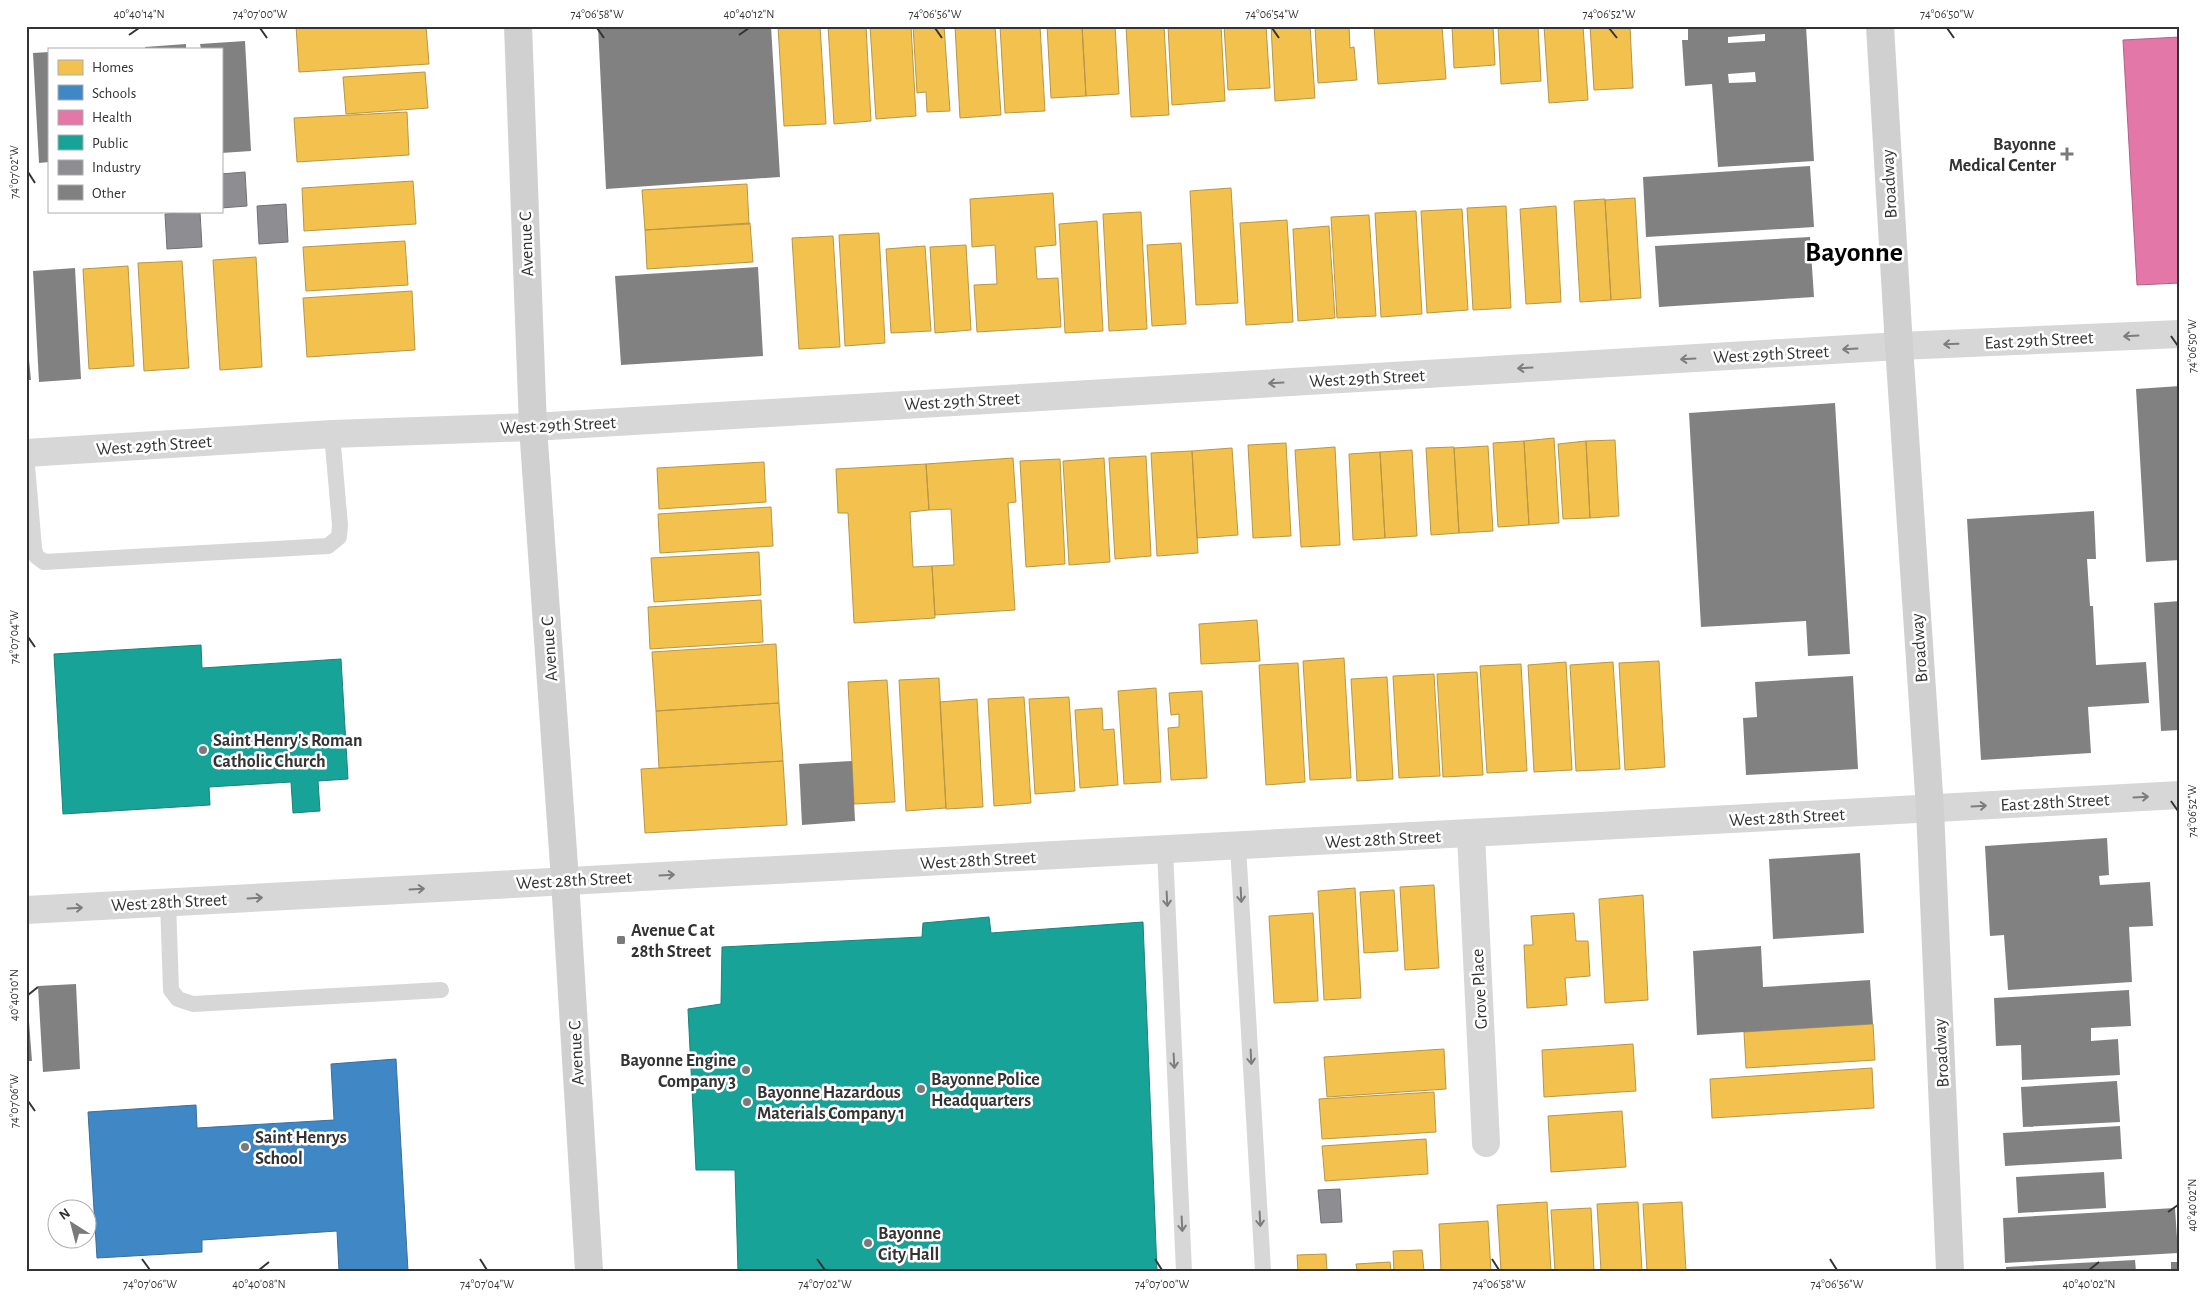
<svg xmlns="http://www.w3.org/2000/svg" width="2206" height="1297" viewBox="0 0 2206 1297" font-family="'Alegreya Sans',sans-serif">
<style>
.homes{fill:#f2c14e;stroke:#b99646}
.schools{fill:#3f88c5;stroke:#3b6e99}
.health{fill:#e377a8;stroke:#ae6385}
.public{fill:#17a398;stroke:#1f817a}
.industry{fill:#8d8d92;stroke:#727276}
.building{fill:#818181;fill-rule:evenodd}
.lines{fill:none;stroke-linecap:round;stroke-linejoin:round}
.lane{stroke:#d7d7d7;stroke-width:16}
.street{stroke:#d7d7d7;stroke-width:28}
.secondary{stroke:#d0d0d0;stroke-width:28}
.oneway{stroke:#7d7d7d}
.ticks{fill:none;stroke:#333;stroke-width:2}
.poi-dot{fill:#7a7a7a;stroke:#fff;stroke-width:2}
.labels{text-anchor:middle;stroke-width:5;stroke-linejoin:round;paint-order:stroke}
.poi-label{font-size:18px;font-weight:bold;fill:#333;stroke:#fff;text-anchor:start}
.street-label{font-size:18px;fill:#333;stroke:#fff}
.town-label{font-size:28px;font-weight:bold;fill:#000;stroke:#fff}
.neatline{fill:none;stroke:#333;stroke-width:2}
.ticks-label{font-size:12px;text-anchor:middle;fill:#333}
</style>
<rect width="100%" height="100%" fill="#fff"/>
<!-- homes -->
<path class="homes" d="M296,26H426L429,64L299,72Z
M778,26H820L826,124L784,126Z
M828,26H866L871,121L834,124Z
M870,26H911L916,116L876,119Z
M913,26H944L950,111L927,112L926,92L917,93Z
M955,26H995L1001,115L960,118Z
M1000,26H1040L1045,111L1005,113Z
M1047,26H1082L1086,96L1051,98Z
M1082,26H1115L1119,94L1086,96Z
M1126,26H1164L1169,115L1131,117Z
M1168,26H1221L1225,101L1172,105Z
M1224,26H1266L1270,88L1228,90Z
M1271,26H1310L1315,98L1275,101Z
M1315,26H1349L1350,48L1354,47L1357,80L1318,83Z
M1374,26H1442L1446,79L1378,84Z
M1452,26H1493L1495,65L1454,68Z
M1498,26H1538L1541,81L1501,84Z
M1544,26H1583L1588,100L1549,103Z
M1590,26H1630L1633,88L1594,90Z
M425,72L428,108L346,114L343,77Z
M407,112L409,155L297,162L294,118Z
M413,181L416,224L304,231L302,188Z
M747,184L749,224L645,230L642,190Z
M1231,188L1238,303L1196,305L1190,191Z
M1053,193L1056,245L1035,247L1037,279L1058,278L1061,327L977,332L974,285L997,284L995,245L972,247L970,199Z
M1635,198L1641,298L1611,300L1605,200Z
M1605,199L1611,300L1580,302L1574,201Z
M1506,206L1511,308L1473,310L1467,208Z
M1556,206L1561,302L1526,304L1520,209Z
M1462,209L1468,310L1427,313L1421,211Z
M1416,211L1422,314L1381,317L1375,213Z
M1141,212L1147,329L1109,331L1103,214Z
M1369,215L1376,316L1337,318L1331,217Z
M1287,220L1293,322L1246,325L1240,223Z
M1097,221L1103,331L1065,333L1059,224Z
M750,223L753,262L647,269L645,230Z
M1329,226L1335,318L1298,321L1293,229Z
M879,233L885,343L845,346L839,235Z
M833,236L840,347L799,349L792,238Z
M405,241L408,285L306,291L303,247Z
M1181,243L1186,324L1152,326L1147,245Z
M966,245L971,330L935,333L930,247Z
M925,246L931,331L891,333L886,249Z
M256,257L262,367L220,370L213,260Z
M182,261L189,368L144,371L138,263Z
M128,266L134,366L89,369L83,269Z
M412,291L415,350L307,357L303,298Z
M1554,438L1559,523L1529,525L1524,441Z
M1615,440L1619,516L1590,518L1586,441Z
M1524,441L1529,525L1498,527L1493,443Z
M1586,441L1590,518L1563,519L1558,444Z
M1286,443L1291,536L1253,538L1248,445Z
M1488,446L1493,531L1459,533L1454,448Z
M1335,447L1340,545L1301,547L1295,450Z
M1454,447L1459,533L1431,535L1426,448Z
M1232,448L1238,535L1197,538L1192,451Z
M1412,450L1417,536L1385,538L1380,452Z
M1192,451L1198,553L1157,556L1151,453Z
M1380,452L1385,538L1353,540L1349,454Z
M1146,456L1151,556L1115,559L1109,458Z
M1013,458L1016,502L1008,503L1015,610L935,615L932,566L954,565L951,509L929,510L926,464Z
M1104,458L1110,562L1069,565L1063,461Z
M1060,459L1065,564L1026,567L1020,461Z
M764,462L766,502L659,509L657,468Z
M926,464L929,510L910,512L913,567L932,566L935,618L854,623L848,513H838L836,469Z
M771,507L773,546L660,553L658,514Z
M759,552L761,595L654,602L651,558Z
M761,600L763,642L650,649L648,607Z
M1257,620L1260,661L1201,664L1199,624Z
M776,644L779,703L656,711L652,652Z
M1344,658L1351,778L1310,780L1303,661Z
M1659,661L1665,767L1625,770L1619,663Z
M1566,662L1572,770L1534,772L1528,665Z
M1613,662L1620,769L1576,771L1570,665Z
M1298,663L1305,782L1266,785L1259,665Z
M1521,664L1527,771L1487,773L1480,666Z
M1477,672L1483,775L1443,777L1437,674Z
M1434,674L1440,776L1399,778L1393,676Z
M1387,677L1393,779L1357,781L1351,679Z
M939,678L946,808L906,811L899,680Z
M887,680L895,802L854,804L848,682Z
M1156,688L1161,782L1124,784L1118,691Z
M1202,691L1207,778L1171,780L1168,728L1179,727V714L1171,715L1169,693Z
M1024,697L1031,803L994,806L988,699Z
M1069,697L1075,791L1035,794L1029,699Z
M977,699L983,807L946,809L940,702Z
M779,703L783,761L659,768L656,711Z
M1102,708L1103,730L1114,729L1118,785L1080,788L1075,710Z
M783,761L787,825L645,833L641,769Z
M1434,885L1439,968L1405,970L1400,887Z
M1355,888L1361,998L1324,1000L1318,891Z
M1394,890L1398,951L1364,953L1360,892Z
M1643,895L1648,1000L1605,1003L1599,899Z
M1313,913L1318,1001L1274,1003L1269,916Z
M1574,913L1576,941H1588L1590,976L1565,978L1567,1005L1527,1008L1524,945H1533L1531,916Z
M1873,1024L1875,1060L1746,1068L1744,1032Z
M1633,1044L1636,1091L1544,1097L1542,1050Z
M1444,1049L1446,1089L1327,1097L1324,1057Z
M1872,1068L1874,1108L1712,1118L1710,1079Z
M1434,1092L1436,1132L1322,1139L1319,1099Z
M1622,1111L1626,1167L1551,1172L1548,1116Z
M1426,1139L1428,1174L1325,1181L1322,1146Z
M1547,1202L1551,1271H1501L1497,1205Z
M1638,1202L1642,1271H1601L1597,1204Z
M1682,1202L1686,1271H1647L1643,1204Z
M1591,1208L1594,1271H1555L1551,1210Z
M1488,1221L1491,1271H1441L1439,1224Z
M1422,1250L1424,1271H1394L1393,1251Z
M1326,1254L1327,1271H1298L1297,1255Z
M1390,1262L1391,1271H1357L1356,1264Z"/>
<!-- schools -->
<path class="schools" d="M396,1059L408,1271H339L337,1231L202,1240V1252L97,1258L88,1112L196,1105L197,1128L334,1120L331,1064Z"/>
<!-- health -->
<path class="health" d="M2180,37V283L2137,285L2123,40Z"/>
<!-- public -->
<path class="public" d="M201,645L202,668L341,659L348,779L318,781L320,811L293,813L291,782L209,787L210,805L63,814L54,654Z
M989,917L991,933L1143,922L1157,1271H738L735,1170H696L688,1009L721,1004L722,947L922,937L923,923Z"/>
<!-- industry -->
<path class="industry" d="M245,172L247,206L221,208V174Z
M286,204L288,242L259,244L257,206Z
M200,212L202,247L167,249L165,214Z
M1340,1189L1342,1222L1321,1223L1318,1190Z"/>
<!-- building -->
<path class="building" d="M598,26H771L780,177L606,189Z
M1688,26H1806L1814,161L1718,167L1712,84L1685,86L1682,40H1688ZM1765,34V41L1728,43V37ZM1755,72L1756,82L1729,83L1728,74Z
M245,41L251,151L221,153V49H201L200,44Z
M186,44V49H145V47Z
M49,52V162L39,163L33,53Z
M1810,166L1814,227L1646,237L1643,177Z
M1810,237L1814,297L1659,307L1655,246Z
M758,267L763,356L621,365L615,276Z
M75,268L81,379L39,382L33,271Z
M26,329L31,380H26Z
M2180,386V560L2146,562L2136,389Z
M1835,403L1850,654L1808,656L1806,621L1701,627L1689,413Z
M2094,511L2096,559H2087L2090,606H2093L2096,665L2146,662L2149,703L2088,707L2091,753L1981,760L1967,519Z
M2180,601V730L2161,731L2154,603Z
M1853,676L1858,769L1746,775L1743,718L1757,717L1755,682Z
M852,761L855,821L802,825L799,764Z
M2107,838L2109,875L2099,876L2100,885L2150,882L2153,926L2129,927L2132,982L2008,990L2004,935L1990,936L1985,846Z
M1860,853L1864,933L1773,939L1769,859Z
M1761,946L1763,987L1870,980L1873,1024L1697,1035L1693,951Z
M26,982L32,1061H26Z
M76,984L80,1069L43,1072L38,986Z
M2129,990L2131,1026L2091,1028V1041L2118,1039L2120,1075L2022,1080L2021,1045L1996,1046L1994,998Z
M2117,1081L2120,1122L2023,1127L2021,1087Z
M2120,1126L2122,1159L2005,1166L2003,1133Z
M2104,1172L2106,1208L2018,1213L2016,1177Z
M2175,1208L2178,1253L2005,1263L2003,1218Z
M2135,1260L2136,1271H2006V1267Z
M2171,1262H2180V1271H2171Z"/>
<g class="lines">
<!-- lane -->
<path class="lane" d="M26,453L34,548L36,556L44,562L328,546L339,537L340,525L332,434
M1238,846L1263,1271
M1165,850L1184,1271
M168,902L171,990L178,999L193,1004L441,990"/>
<!-- street -->
<path class="street" d="M26,453L332,434L533,427L1899,346L2180,334
M1471,835L1486,1143
M26,910L2180,795"/>
<!-- secondary -->
<path class="secondary" d="M518,26L533,427L565,880L589,1271
M1880,26L1899,346L1930,809L1950,1271"/>
</g>
<!-- one-way arrows -->
<defs><path id="oneway-shaft" d="M-6 0H5M1.5-3L5.5 0L1.5 3" fill="none" stroke-width="1.6" stroke-linecap="round" stroke-linejoin="round" transform="scale(1.25)"/></defs>
<g class="oneway">
<use href="#oneway-shaft" transform="translate(2131 336) rotate(177)"/>
<use href="#oneway-shaft" transform="translate(1951 344) rotate(178)"/>
<use href="#oneway-shaft" transform="translate(1850 349) rotate(177)"/>
<use href="#oneway-shaft" transform="translate(1688 359) rotate(177)"/>
<use href="#oneway-shaft" transform="translate(1525 368) rotate(177)"/>
<use href="#oneway-shaft" transform="translate(1276 383) rotate(177)"/>
<use href="#oneway-shaft" transform="translate(2141 797) rotate(-3)"/>
<use href="#oneway-shaft" transform="translate(1979 806) rotate(-3)"/>
<use href="#oneway-shaft" transform="translate(667 875) rotate(-3)"/>
<use href="#oneway-shaft" transform="translate(417 889) rotate(-3)"/>
<use href="#oneway-shaft" transform="translate(1241 895) rotate(87)"/>
<use href="#oneway-shaft" transform="translate(255 898) rotate(-3)"/>
<use href="#oneway-shaft" transform="translate(1167 899) rotate(87)"/>
<use href="#oneway-shaft" transform="translate(75 908) rotate(-3)"/>
<use href="#oneway-shaft" transform="translate(1251 1057) rotate(87)"/>
<use href="#oneway-shaft" transform="translate(1174 1061) rotate(87)"/>
<use href="#oneway-shaft" transform="translate(1260 1219) rotate(87)"/>
<use href="#oneway-shaft" transform="translate(1182 1224) rotate(87)"/>
</g>
<!-- ticks -->
<path class="ticks" d="M260,28L267,38M597,28L604,38M935,28L942,38M1272,28L1279,38M1609,28L1617,38M1947,28L1954,38M129,35L139,28M739,35L749,28M28,172L35,183M2171,336L2178,346M28,637L35,647M2171,801L2178,811M28,995L38,987M28,1101L35,1111M2168,1212L2178,1205M142,1259L150,1270M480,1259L487,1270M817,1259L825,1270M1155,1259L1162,1270M1492,1259L1499,1270M1830,1259L1837,1270M259,1270L269,1262M2089,1270L2099,1262"/>
<!-- markers -->
<g class="poi-dot">
<path d="M2064.5 146.5h5v5h5v5h-5v5h-5v-5h-5v-5h5z"/>
<circle cx="203" cy="750" r="5"/>
<rect x="616" y="935" width="10" height="10" rx="2.5"/>
<circle cx="746" cy="1070" r="5"/>
<circle cx="921" cy="1089" r="5"/>
<circle cx="747" cy="1102" r="5"/>
<circle cx="245" cy="1147" r="5"/>
<circle cx="868" cy="1243" r="5"/>
</g>
<g class="labels">
<!-- poi labels -->
<g class="poi-label">
<text x="2056" y="150" text-anchor="end">Bayonne<tspan x="2056" dy="21">Medical Center</tspan></text>
<text x="213" y="746">Saint Henry's Roman<tspan x="213" dy="21">Catholic Church</tspan></text>
<text x="631" y="936">Avenue C at<tspan x="631" dy="21">28th Street</tspan></text>
<text x="736" y="1066" text-anchor="end">Bayonne Engine<tspan x="736" dy="21">Company 3</tspan></text>
<text x="931" y="1085">Bayonne Police<tspan x="931" dy="21">Headquarters</tspan></text>
<text x="757" y="1098">Bayonne Hazardous<tspan x="757" dy="21">Materials Company 1</tspan></text>
<text x="255" y="1143">Saint Henrys<tspan x="255" dy="21">School</tspan></text>
<text x="878" y="1239">Bayonne<tspan x="878" dy="21">City Hall</tspan></text>
</g>
<!-- street labels -->
<g class="street-label">
<text transform="translate(1889 184) rotate(-93)" y="6">Broadway</text>
<text transform="translate(526 244) rotate(-92)" y="6">Avenue C</text>
<text transform="translate(2039 340) rotate(-3)" y="6">East 29th Street</text>
<text transform="translate(1771 354) rotate(-3)" y="6">West 29th Street</text>
<text transform="translate(1367 378) rotate(-3)" y="6">West 29th Street</text>
<text transform="translate(962 401) rotate(-3)" y="6">West 29th Street</text>
<text transform="translate(558 425) rotate(-3)" y="6">West 29th Street</text>
<text transform="translate(154 445) rotate(-4)" y="6">West 29th Street</text>
<text transform="translate(1919 648) rotate(-94)" y="6">Broadway</text>
<text transform="translate(549 649) rotate(-94)" y="6">Avenue C</text>
<text transform="translate(2055 802) rotate(-3)" y="6">East 28th Street</text>
<text transform="translate(1787 817) rotate(-3)" y="6">West 28th Street</text>
<text transform="translate(1383 839) rotate(-3)" y="6">West 28th Street</text>
<text transform="translate(978 860) rotate(-3)" y="6">West 28th Street</text>
<text transform="translate(574 880) rotate(-3)" y="6">West 28th Street</text>
<text transform="translate(169 902) rotate(-3)" y="6">West 28th Street</text>
<text transform="translate(1479 989) rotate(-93)" y="6">Grove Place</text>
<text transform="translate(576 1053) rotate(-93)" y="6">Avenue C</text>
<text transform="translate(1941 1053) rotate(-93)" y="6">Broadway</text>
</g>
<!-- town labels -->
<g class="town-label">
<text x="1854" y="261">Bayonne</text>
</g>
</g>
<!-- border -->
<rect width="2206" height="1297" fill="none" stroke="#ffffff" stroke-width="55"/>
<!-- legend -->
<rect x="48" y="48" width="175" height="165" fill="#ffffff" stroke="#adadad"/>
<rect x="58" y="60" width="25" height="15" fill="#f2c14e" stroke="#adadad"/>
<text x="92" y="72" font-size="15" fill="#333333">Homes</text>
<rect x="58" y="85" width="25" height="15" fill="#3f88c5" stroke="#adadad"/>
<text x="92" y="98" font-size="15" fill="#333333">Schools</text>
<rect x="58" y="110" width="25" height="15" fill="#e377a8" stroke="#adadad"/>
<text x="92" y="122" font-size="15" fill="#333333">Health</text>
<rect x="58" y="135" width="25" height="15" fill="#17a398" stroke="#adadad"/>
<text x="92" y="148" font-size="15" fill="#333333">Public</text>
<rect x="58" y="160" width="25" height="15" fill="#8d8d92" stroke="#adadad"/>
<text x="92" y="172" font-size="15" fill="#333333">Industry</text>
<rect x="58" y="185" width="25" height="15" fill="#818181" stroke="#adadad"/>
<text x="92" y="198" font-size="15" fill="#333333">Other</text>
<!-- north arrow -->
<g transform="translate(72 1224) rotate(324)"><circle r="24" fill="#ffffff" stroke="#adadad"/>
<path d="M0-4L9 19L0 12L-9 19Z" fill="#7a7a7a"/>
<text y="-8" font-size="14" font-weight="bold" text-anchor="middle" fill="#333333">N</text>
</g>
<rect x="28" y="28" width="2150" height="1242" class="neatline"/>
<g class="ticks-label">
<text x="139" y="18">40°40'14"N</text>
<text x="260" y="18">74°07'00"W</text>
<text x="597" y="18">74°06'58"W</text>
<text x="749" y="18">40°40'12"N</text>
<text x="935" y="18">74°06'56"W</text>
<text x="1272" y="18">74°06'54"W</text>
<text x="1609" y="18">74°06'52"W</text>
<text x="1947" y="18">74°06'50"W</text>
<text transform="translate(14 172) rotate(-90)" y="4">74°07'02"W</text>
<text transform="translate(2192 346) rotate(-90)" y="4">74°06'50"W</text>
<text transform="translate(14 637) rotate(-90)" y="4">74°07'04"W</text>
<text transform="translate(2192 811) rotate(-90)" y="4">74°06'52"W</text>
<text transform="translate(14 995) rotate(-90)" y="4">40°40'10"N</text>
<text transform="translate(14 1101) rotate(-90)" y="4">74°07'06"W</text>
<text transform="translate(2192 1205) rotate(-90)" y="4">40°40'02"N</text>
<text x="150" y="1288">74°07'06"W</text>
<text x="259" y="1288">40°40'08"N</text>
<text x="487" y="1288">74°07'04"W</text>
<text x="825" y="1288">74°07'02"W</text>
<text x="1162" y="1288">74°07'00"W</text>
<text x="1499" y="1288">74°06'58"W</text>
<text x="1837" y="1288">74°06'56"W</text>
<text x="2089" y="1288">40°40'02"N</text>
</g>
</svg>
